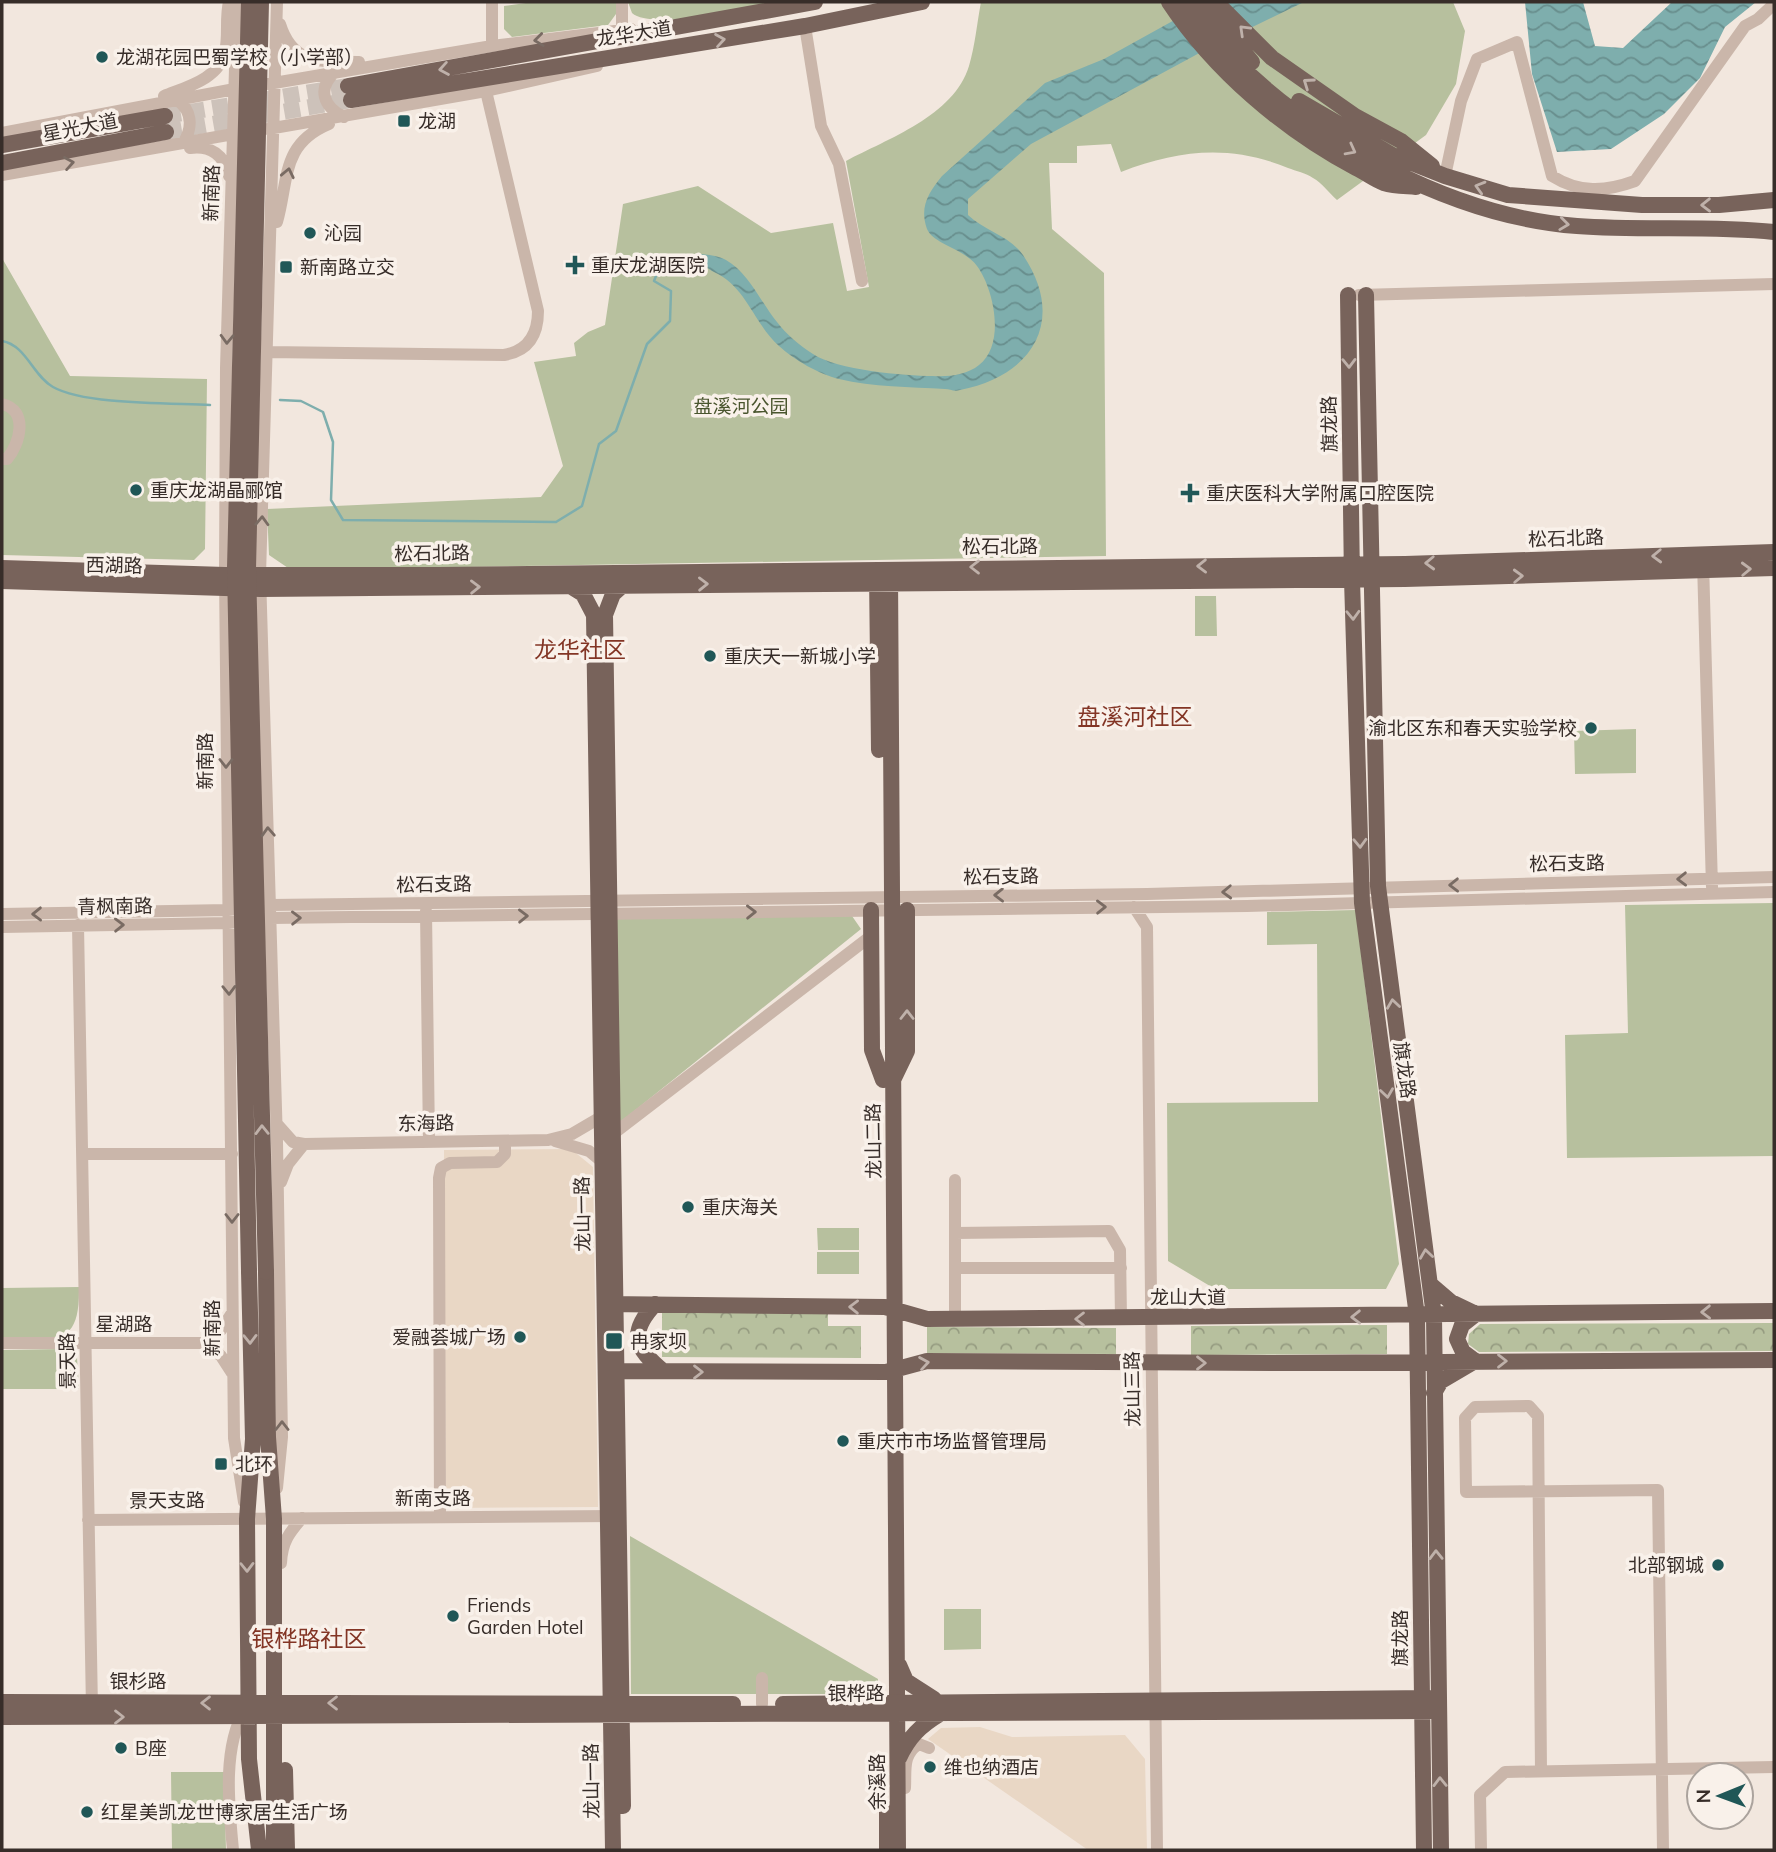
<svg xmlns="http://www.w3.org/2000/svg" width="1776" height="1852" viewBox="0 0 1776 1852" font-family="Mulish,'Noto Sans SC',sans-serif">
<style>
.forest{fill:url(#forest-crowns)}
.park{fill:#b7c09e}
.plaza{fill:#e9d7c5}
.water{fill:url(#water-waves)}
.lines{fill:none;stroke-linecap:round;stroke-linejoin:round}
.stream{stroke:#7eaead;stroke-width:2.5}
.major-tunnel{stroke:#cdc2ba;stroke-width:16;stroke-dasharray:16 8;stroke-linecap:butt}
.minor{stroke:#cab6aa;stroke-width:12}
.major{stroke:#78635b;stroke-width:16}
.major-bridge{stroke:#78635b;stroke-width:16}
.oneway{stroke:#bfb1aa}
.oneway2{stroke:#796b63}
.poi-dot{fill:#205757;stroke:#f9f1ea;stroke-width:2.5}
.labels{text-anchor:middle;stroke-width:7;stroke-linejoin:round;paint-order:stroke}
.street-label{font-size:19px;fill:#372d29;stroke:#f9f1ea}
.poi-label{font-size:19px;fill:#372d29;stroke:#f9f1ea;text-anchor:start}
.park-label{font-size:19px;fill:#49552e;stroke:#f9f1ea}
.quarter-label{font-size:23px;fill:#833525;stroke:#f9f1ea}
</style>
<defs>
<pattern id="forest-crowns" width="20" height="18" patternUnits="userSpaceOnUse" patternTransform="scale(1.75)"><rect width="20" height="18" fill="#b7c09e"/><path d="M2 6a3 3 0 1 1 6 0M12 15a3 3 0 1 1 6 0" fill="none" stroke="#969c81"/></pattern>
<pattern id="water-waves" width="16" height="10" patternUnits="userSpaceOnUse" patternTransform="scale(1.75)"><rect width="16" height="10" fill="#7eaead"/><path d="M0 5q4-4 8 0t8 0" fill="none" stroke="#688e8d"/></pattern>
</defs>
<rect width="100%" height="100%" fill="#f2e7de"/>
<!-- forest -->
<path class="forest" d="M662,1312L828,1313V1326H861V1358L662,1357Z
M1774,1323V1351L1479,1352L1468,1344L1469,1334L1480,1324Z
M1387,1325V1354L1191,1355V1326Z
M927,1327L1116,1328V1354L927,1353Z"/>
<!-- park -->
<path class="park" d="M533,2H616V14L608,25L512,37L504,29V6Z
M628,2H778C749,7 652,31 632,13Z
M981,2H1453L1465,31L1456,84L1426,135L1337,200C1329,193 1322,183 1313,178C1306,173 1296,171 1288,168C1230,144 1178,150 1121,172L1111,144L1077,146V163H1049L1052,229L1104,273L1106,556L291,570L269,555L267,509L541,497L563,466L534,362L576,356L574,343L588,332L605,325L623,204L698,186L771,233L833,223L847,291L869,287L846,161C887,139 954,116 969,66C975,46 977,23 981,2Z
M2,258L70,376L207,379L205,549L194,560L2,555Z
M1195,596H1216L1217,636H1195Z
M1636,729V773L1575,774L1574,731Z
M1774,903V1156L1567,1158L1565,1035L1628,1033L1625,905Z
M1356,910L1399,1264L1386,1289H1215L1168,1261L1167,1103L1318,1102L1317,944L1267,945V912Z
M852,916L861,929L618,1124L615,918Z
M817,1228H859V1250H818Z
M817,1252H859V1274H817Z
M79,1287C80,1351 54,1337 2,1337V1288Z
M62,1349L77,1358L79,1389H2V1350Z
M630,1536L878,1679V1694H631Z
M944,1609H981V1649L944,1650Z
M171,1772H224L226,1850H172Z"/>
<!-- plaza -->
<path class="plaza" d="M571,1149L593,1167L598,1507L446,1508L444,1150Z
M980,1727L1012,1737L1125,1735L1145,1759L1147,1850H1088L928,1739L941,1728Z"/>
<!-- water -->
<path class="water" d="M1207,2H1304L1205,50L1031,144L968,199V215C985,231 1010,236 1023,255C1067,320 1033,376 960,390C954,392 950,389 945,389C910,387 873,387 839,379C819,374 794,360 779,346C754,324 746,286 714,272C707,269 704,263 696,261L695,254C705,254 717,255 726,260C748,272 762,304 777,322C786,334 800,346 813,354C837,370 904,376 933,376C948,377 967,375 979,365C1006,344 994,289 977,266C965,249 933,244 927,229C919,207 929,192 942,176L1045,83L1104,59Z
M1525,2H1583L1595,46L1623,48L1672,2H1756L1725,27L1700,78L1664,114L1611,149L1557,152L1532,74Z"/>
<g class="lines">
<!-- stream -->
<path class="stream" d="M2,341C26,345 33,376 53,387C85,405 170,403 210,405
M280,400L301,401L323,412L333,442L331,500L343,520L556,522L582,506L599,444L616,431L647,344L670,321L671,291L654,281L662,261L699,257"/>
<!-- major-tunnel -->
<path class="major-tunnel" d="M165,116L348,86
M166,132L351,100"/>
<!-- minor -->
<path class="minor" d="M237,2L226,368L225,575L234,1438L244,1502
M277,2L260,575L277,1142L282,1437L277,1488
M492,2V46
M622,2V29
M280,24C293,66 322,61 359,62
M805,26L821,126L839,164L862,281
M335,72C317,88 323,107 344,117
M268,84L492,46L631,29
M164,96C186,87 219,79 225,52C229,36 225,18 229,2
M176,99C192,110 193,126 184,142
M268,129L486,91L597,66
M2,133L240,88
M190,148C210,145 225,155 229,176
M2,175L239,133
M1445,176L1461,101L1477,59L1517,42L1552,176C1579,193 1605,192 1635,181L1745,26L1758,19L1774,4
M277,222C289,179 281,144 329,124
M1359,295L1774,284
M267,352L504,355C528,351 538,335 538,311L486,91
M2,404C29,410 20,444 7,459H2
M1703,562L1712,887
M1134,907L1147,927L1157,1850
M426,911L429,1142
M2,914L228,910L271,905L1147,894L1774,877
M78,925L92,1709
M2,927L228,923L271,918L1247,906L1774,892
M277,1124L293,1142L304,1144L548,1140L572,1134L601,1117
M613,1134L871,936
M555,1141L589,1151L601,1161
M83,1154H232
M955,1180V1319
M281,1182L288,1164L304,1144
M955,1233L1109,1231L1120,1250L1121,1319
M955,1268H1121
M2,1343H205
M205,1343L221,1356L232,1373
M205,1343L221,1330L232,1313
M440,1517L439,1178L441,1168L450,1163L497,1162L505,1154V1141
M88,1520L616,1516
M281,1563C282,1542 289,1533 302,1518
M762,1678V1704
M1541,1771L1538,1416L1529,1406L1475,1407L1465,1418L1466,1492L1658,1490L1663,1850
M898,1789L905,1788C906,1771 902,1754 919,1744L929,1748
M233,1850C229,1807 222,1748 245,1709
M1481,1850L1480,1795L1505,1772L1774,1767"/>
<!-- major -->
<path class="major" d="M1169,2C1214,70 1284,130 1356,168C1365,172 1374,179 1384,183C1394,186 1406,186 1416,187
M1187,2C1201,20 1214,40 1230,56C1316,143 1455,217 1577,226C1643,231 1709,225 1774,232
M1203,2L1252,62
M1216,2L1272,58L1355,116L1401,141L1432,166
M348,86L815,2
M351,100L805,26L922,2
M1299,101L1392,155L1445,176L1508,195L1642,205H1719L1774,200
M2,145L165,116
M2,163L166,132
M1348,295L1352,580L1362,903L1417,1316L1424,1850
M1366,295L1378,886L1434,1316L1441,1850
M2,568L225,575H438L1405,564L1774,552
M877,573L879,750
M890,573L898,1850
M2,581L260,589L1405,579L1774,568
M623,585L613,594L605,615L623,1806
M570,586L583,594L594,615L613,1850
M871,910L872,1050L883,1080
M894,1078L907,1051V910
M249,1271L253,1439L247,1519L249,1759L259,1850
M266,1272L268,1437L274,1519V1850
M1430,1284L1451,1302L1476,1314L1462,1325L1457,1339L1463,1352L1475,1361L1441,1381L1434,1393
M606,1304L885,1307L927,1319L1774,1311
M655,1304C628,1333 635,1348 663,1371
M608,1371L886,1372L927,1361L1271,1363L1774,1360
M899,1665L906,1681L934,1699
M2,1702L733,1704
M783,1704L1432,1698
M2,1717L1431,1711
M899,1758C909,1737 920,1726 940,1714
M285,1770L287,1850
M887,1850V1809"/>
<!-- major-bridge -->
<path class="major-bridge" d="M261,2L248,569L266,1272
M249,1271L235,568L249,2"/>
</g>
<!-- one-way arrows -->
<defs><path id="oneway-chevron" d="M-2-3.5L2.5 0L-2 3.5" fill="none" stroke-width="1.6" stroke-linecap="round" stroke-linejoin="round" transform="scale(1.75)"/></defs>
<g class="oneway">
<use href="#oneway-chevron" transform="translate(1244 30) rotate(-136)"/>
<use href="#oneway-chevron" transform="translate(720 40) rotate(-9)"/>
<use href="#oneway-chevron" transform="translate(444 69) rotate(170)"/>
<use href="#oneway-chevron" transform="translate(1308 83) rotate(-145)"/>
<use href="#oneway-chevron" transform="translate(1351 150) rotate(28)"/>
<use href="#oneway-chevron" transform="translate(1480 187) rotate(-164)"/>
<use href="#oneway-chevron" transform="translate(1706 205) rotate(179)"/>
<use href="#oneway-chevron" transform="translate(1564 224) rotate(7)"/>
<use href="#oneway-chevron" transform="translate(1349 363) rotate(89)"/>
<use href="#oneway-chevron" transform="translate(1657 556) rotate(178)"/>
<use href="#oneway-chevron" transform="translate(1430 563) rotate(178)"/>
<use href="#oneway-chevron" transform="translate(1202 566) rotate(179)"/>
<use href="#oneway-chevron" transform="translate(975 567) rotate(-180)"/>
<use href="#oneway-chevron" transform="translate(1746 569) rotate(-2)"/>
<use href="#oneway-chevron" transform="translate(1518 576) rotate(-2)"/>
<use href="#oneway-chevron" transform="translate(703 584) rotate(-1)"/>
<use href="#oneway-chevron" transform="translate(475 587) rotate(-1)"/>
<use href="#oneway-chevron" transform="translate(1353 615) rotate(88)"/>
<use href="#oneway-chevron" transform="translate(1360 843) rotate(88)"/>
<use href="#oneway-chevron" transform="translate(1393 1004) rotate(-98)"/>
<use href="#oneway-chevron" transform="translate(907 1015) rotate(-90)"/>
<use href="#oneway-chevron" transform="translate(1387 1093) rotate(82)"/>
<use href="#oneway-chevron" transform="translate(262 1130) rotate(-91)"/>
<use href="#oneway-chevron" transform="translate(1426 1254) rotate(-98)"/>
<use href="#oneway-chevron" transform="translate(854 1307) rotate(-179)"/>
<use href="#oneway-chevron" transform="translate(1706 1312) rotate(179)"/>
<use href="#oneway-chevron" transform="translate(1356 1317) rotate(179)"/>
<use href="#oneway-chevron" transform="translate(1080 1319) rotate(180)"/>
<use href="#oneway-chevron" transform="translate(250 1339) rotate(89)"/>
<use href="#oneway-chevron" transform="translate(1502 1361)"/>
<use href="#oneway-chevron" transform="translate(924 1363) rotate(-9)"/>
<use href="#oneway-chevron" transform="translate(1201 1363)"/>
<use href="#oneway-chevron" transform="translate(698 1372)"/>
<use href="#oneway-chevron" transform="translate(1436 1555) rotate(-91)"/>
<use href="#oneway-chevron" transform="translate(247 1567) rotate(89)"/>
<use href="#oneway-chevron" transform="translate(206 1703) rotate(-180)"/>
<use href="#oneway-chevron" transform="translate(333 1703) rotate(-180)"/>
<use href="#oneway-chevron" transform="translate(119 1717)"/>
<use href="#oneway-chevron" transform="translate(1440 1782) rotate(-91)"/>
</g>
<g class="oneway2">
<use href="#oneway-chevron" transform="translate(539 40) rotate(173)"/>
<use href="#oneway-chevron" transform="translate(69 163) rotate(-10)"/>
<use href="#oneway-chevron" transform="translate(288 173) rotate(-78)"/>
<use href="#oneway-chevron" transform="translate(227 339) rotate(92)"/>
<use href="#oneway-chevron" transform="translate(262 521) rotate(-88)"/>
<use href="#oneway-chevron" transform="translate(226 763) rotate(90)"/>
<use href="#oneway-chevron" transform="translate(268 832) rotate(-93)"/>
<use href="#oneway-chevron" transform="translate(1682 879) rotate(179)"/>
<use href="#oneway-chevron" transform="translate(1454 885) rotate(179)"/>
<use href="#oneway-chevron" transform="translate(1227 892) rotate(178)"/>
<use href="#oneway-chevron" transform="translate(999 895) rotate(179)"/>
<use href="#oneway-chevron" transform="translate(1101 907) rotate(-1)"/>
<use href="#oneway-chevron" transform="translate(751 912) rotate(-1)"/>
<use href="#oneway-chevron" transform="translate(37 914) rotate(179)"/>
<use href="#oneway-chevron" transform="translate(523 916) rotate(-1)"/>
<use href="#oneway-chevron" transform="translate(296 918) rotate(-1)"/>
<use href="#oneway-chevron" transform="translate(119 925) rotate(-1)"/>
<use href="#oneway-chevron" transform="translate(229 990) rotate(89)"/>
<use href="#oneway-chevron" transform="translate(232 1218) rotate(90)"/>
<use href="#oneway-chevron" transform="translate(282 1426) rotate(-90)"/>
</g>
<!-- markers -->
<g class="poi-dot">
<circle cx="102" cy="57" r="7"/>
<rect x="397" y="114" width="14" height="14" rx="3.5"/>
<circle cx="310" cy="233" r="7"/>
<path d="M571.5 254.5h7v7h7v7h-7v7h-7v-7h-7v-7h7z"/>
<rect x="279" y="260" width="14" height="14" rx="3.5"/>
<circle cx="136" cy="490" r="7"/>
<path d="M1186.5 482.5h7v7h7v7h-7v7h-7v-7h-7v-7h7z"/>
<circle cx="710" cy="656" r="7"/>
<circle cx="1591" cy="728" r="7"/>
<circle cx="688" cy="1207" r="7"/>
<circle cx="520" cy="1337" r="7"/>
<rect x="605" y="1332" width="18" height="18" rx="3.5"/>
<circle cx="843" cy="1441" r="7"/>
<rect x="214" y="1457" width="14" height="14" rx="3.5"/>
<circle cx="1718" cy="1565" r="7"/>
<circle cx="453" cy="1616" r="7"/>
<circle cx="121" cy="1748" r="7"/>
<circle cx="930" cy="1767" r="7"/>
<circle cx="87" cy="1812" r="7"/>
</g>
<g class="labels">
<!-- street labels -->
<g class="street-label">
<text transform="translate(634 33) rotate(-9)" y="7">龙华大道</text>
<text transform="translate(80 127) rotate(-11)" y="7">星光大道</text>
<text transform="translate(211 193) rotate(-88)" y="7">新南路</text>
<text transform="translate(1329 424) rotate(-91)" y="7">旗龙路</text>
<text transform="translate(1566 538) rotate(-2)" y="7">松石北路</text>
<text x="1000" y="553">松石北路</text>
<text transform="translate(432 553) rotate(-1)" y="7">松石北路</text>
<text transform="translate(114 565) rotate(1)" y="7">西湖路</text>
<text transform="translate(205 761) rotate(-90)" y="7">新南路</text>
<text transform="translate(1567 863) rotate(-1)" y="7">松石支路</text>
<text transform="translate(1001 876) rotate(-1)" y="7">松石支路</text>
<text transform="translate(434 884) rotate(-1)" y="7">松石支路</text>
<text transform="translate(115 906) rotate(-1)" y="7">青枫南路</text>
<text transform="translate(1405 1070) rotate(82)" y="7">旗龙路</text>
<text transform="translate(426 1123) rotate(-1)" y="7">东海路</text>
<text transform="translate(873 1141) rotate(-91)" y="7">龙山二路</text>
<text transform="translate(582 1214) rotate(-91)" y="7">龙山一路</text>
<text x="1188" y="1304">龙山大道</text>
<text x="124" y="1331">星湖路</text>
<text transform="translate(212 1328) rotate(-90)" y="7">新南路</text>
<text transform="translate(67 1361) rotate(-91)" y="7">景天路</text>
<text transform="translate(1132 1389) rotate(-91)" y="7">龙山三路</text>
<text x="433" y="1505">新南支路</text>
<text x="167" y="1507">景天支路</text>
<text transform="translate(1400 1638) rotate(-90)" y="7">旗龙路</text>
<text x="138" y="1688">银杉路</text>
<text x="856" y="1700">银桦路</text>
<text transform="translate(591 1781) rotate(-91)" y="7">龙山一路</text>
<text transform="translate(877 1782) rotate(-90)" y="7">余溪路</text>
</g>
<!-- poi labels -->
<g class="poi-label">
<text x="116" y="64">龙湖花园巴蜀学校（小学部）</text>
<text x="418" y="128">龙湖</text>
<text x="324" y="240">沁园</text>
<text x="591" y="272">重庆龙湖医院</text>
<text x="300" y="274">新南路立交</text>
<text x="150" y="497">重庆龙湖晶郦馆</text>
<text x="1206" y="500">重庆医科大学附属口腔医院</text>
<text x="724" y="663">重庆天一新城小学</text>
<text x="1577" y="735" text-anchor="end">渝北区东和春天实验学校</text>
<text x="702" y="1214">重庆海关</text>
<text x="506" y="1344" text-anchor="end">爱融荟城广场</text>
<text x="630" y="1348">冉家坝</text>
<text x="857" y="1448">重庆市市场监督管理局</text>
<text x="235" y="1471">北环</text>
<text x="1704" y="1572" text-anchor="end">北部钢城</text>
<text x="467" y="1612">Friends<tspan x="467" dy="22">Garden Hotel</tspan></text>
<text x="135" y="1755">B座</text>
<text x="944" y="1774">维也纳酒店</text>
<text x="101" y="1819">红星美凯龙世博家居生活广场</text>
</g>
<!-- park labels -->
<g class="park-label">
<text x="741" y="413">盘溪河公园</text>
</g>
<!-- quarter labels -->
<g class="quarter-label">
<text x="580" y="658">龙华社区</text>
<text x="1135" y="725">盘溪河社区</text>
<text x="309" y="1647">银桦路社区</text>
</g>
</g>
<!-- border -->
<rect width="1776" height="1852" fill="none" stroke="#372d29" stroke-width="7"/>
<!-- north arrow -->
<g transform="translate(1720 1796) rotate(269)"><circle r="33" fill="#f9f1ea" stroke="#aba39d" stroke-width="2"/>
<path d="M0-5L12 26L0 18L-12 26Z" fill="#205757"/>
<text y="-10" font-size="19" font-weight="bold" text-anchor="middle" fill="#372d29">N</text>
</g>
</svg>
